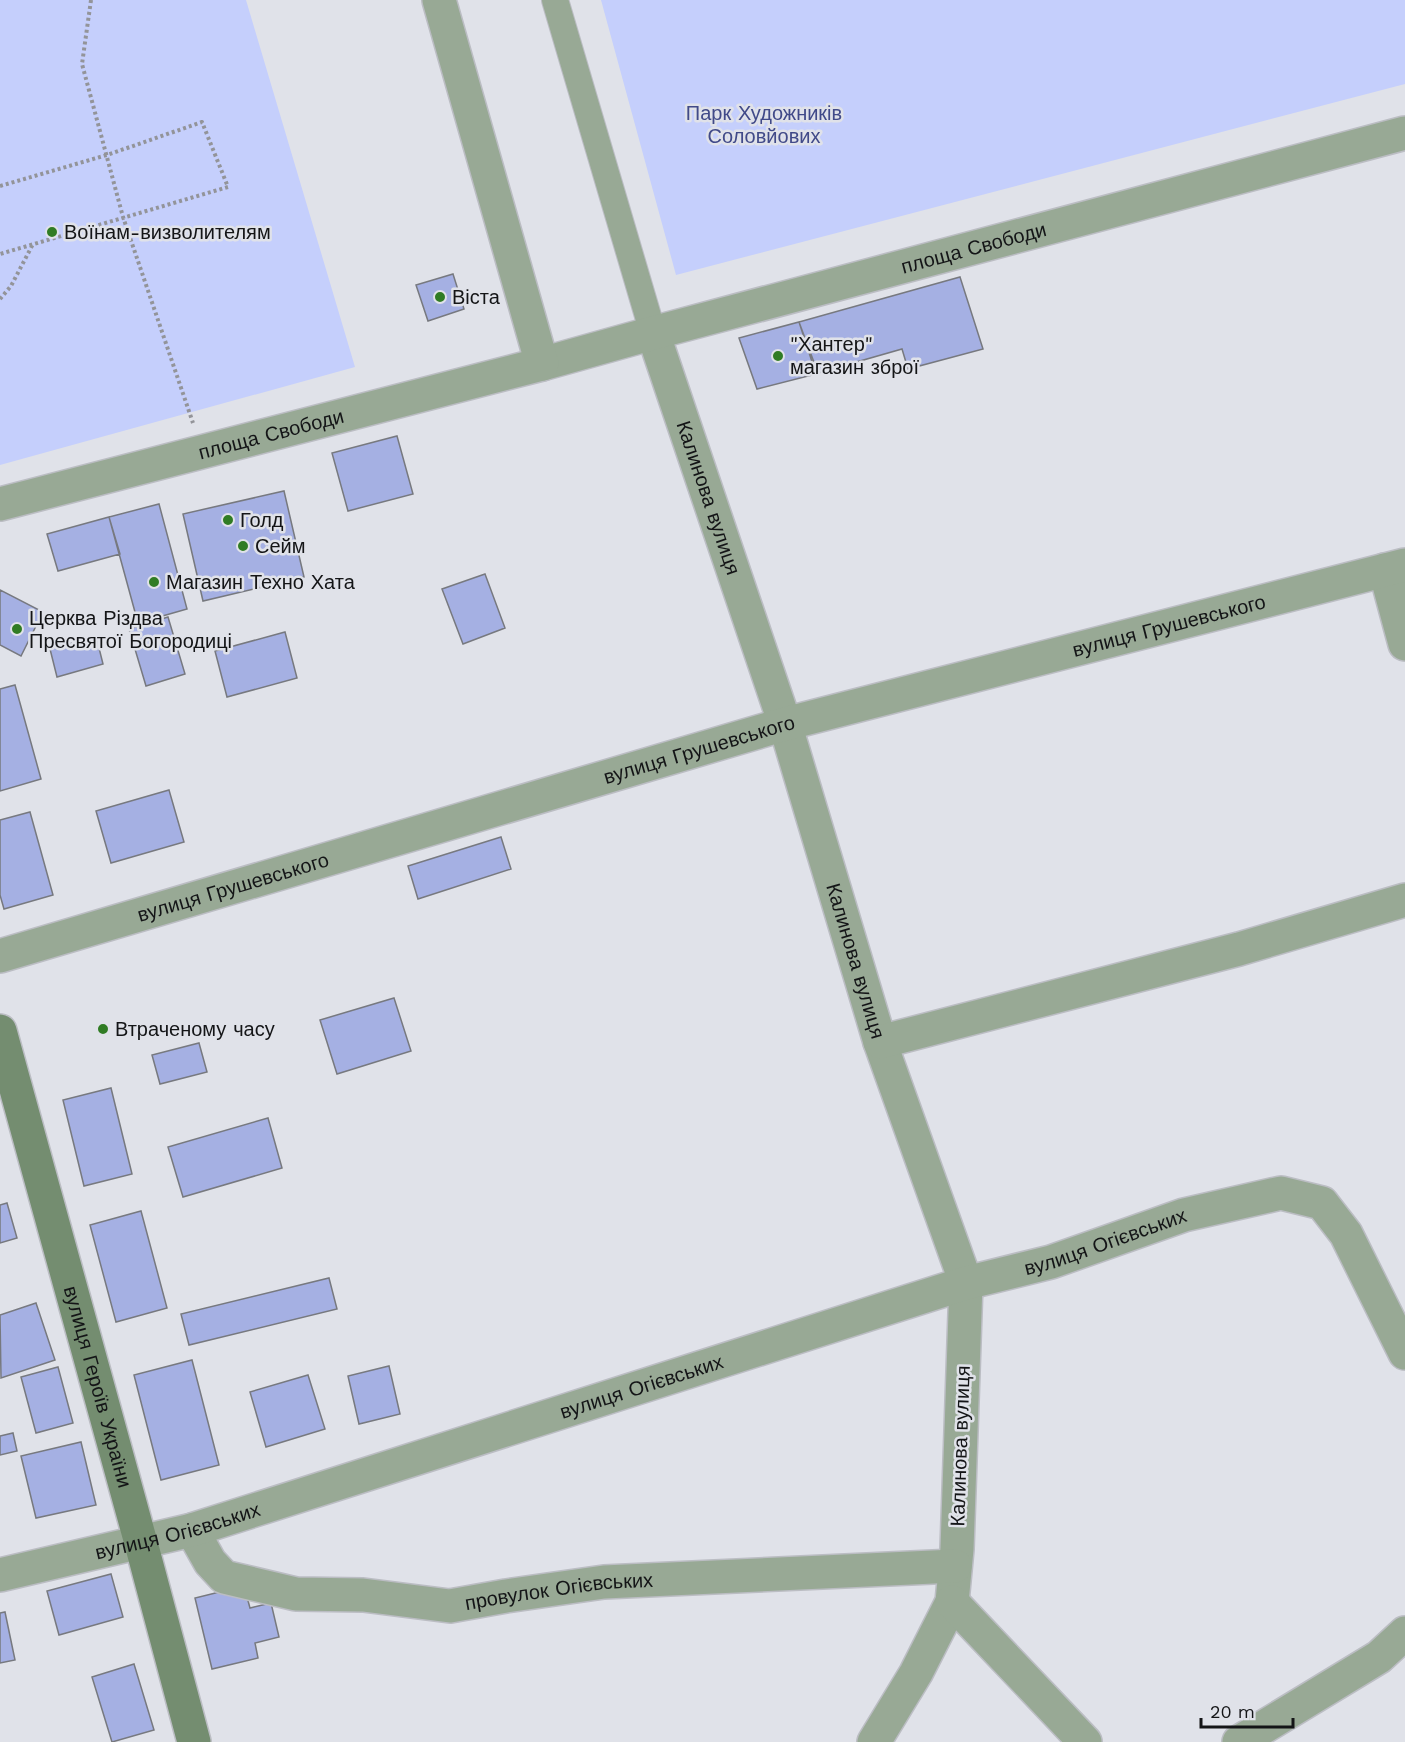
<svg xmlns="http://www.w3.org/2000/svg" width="1405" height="1742" viewBox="0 0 1405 1742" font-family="'Work Sans',sans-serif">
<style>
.green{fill:#c5cffc}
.building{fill:#a5b0e3;stroke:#77797f;stroke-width:1.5}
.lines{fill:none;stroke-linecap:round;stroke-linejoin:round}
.pedestrian-casing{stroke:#bbbdc3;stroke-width:28}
.minor-casing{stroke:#bbbdc3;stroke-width:36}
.tertiary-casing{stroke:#bbbdc3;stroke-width:36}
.secondary-casing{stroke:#bbbdc3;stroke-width:36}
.path{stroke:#939499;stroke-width:4;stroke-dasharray:3 3;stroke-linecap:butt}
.pedestrian{stroke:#98a995;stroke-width:26}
.minor{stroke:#98a995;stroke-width:33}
.tertiary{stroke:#98a995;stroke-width:33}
.secondary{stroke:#748d70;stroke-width:33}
.poi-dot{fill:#307c24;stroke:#e0e2e9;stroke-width:2}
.labels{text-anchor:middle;stroke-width:5;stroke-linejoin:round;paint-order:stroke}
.park-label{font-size:20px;fill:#414a89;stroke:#e0e2e9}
.poi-label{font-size:20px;fill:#141517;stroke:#e0e2e9;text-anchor:start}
.street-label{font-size:20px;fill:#141517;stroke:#e0e2e9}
</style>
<rect width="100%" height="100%" fill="#e0e2e9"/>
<!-- green -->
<path class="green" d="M0,0H246L355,367L0,465Z
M601,0H1405V84L676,275Z"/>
<!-- building -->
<path class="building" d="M453,274L464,309L428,321L416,285Z
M960,277L983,349L908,369L902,349L818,373L799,322Z
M799,322L816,374L757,389L739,338Z
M397,436L413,494L348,511L332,453Z
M284,491L304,577L203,601L183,514Z
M159,504L187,609L138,623L109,517Z
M109,517L120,554L58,571L47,534Z
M485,574L505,628L463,644L442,589Z
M0,590L43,612L21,656L0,645Z
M168,617L185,674L146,686L129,629Z
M285,632L297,678L227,697L215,651Z
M96,636L103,664L57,677L50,649Z
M15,685L41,779L0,791V689Z
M169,790L184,842L111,863L96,811Z
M30,812L53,895L4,909L0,895V820Z
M501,837L511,869L418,899L408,866Z
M394,998L411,1051L337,1074L320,1020Z
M199,1043L207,1072L160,1084L152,1055Z
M111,1088L132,1174L84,1186L63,1100Z
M268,1118L282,1168L183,1197L168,1147Z
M7,1203L17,1238L0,1243V1205Z
M141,1211L167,1308L116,1322L90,1225Z
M329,1278L337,1309L189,1345L181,1314Z
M36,1303L55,1360L1,1378L0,1315Z
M192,1360L219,1465L161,1480L134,1375Z
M389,1366L400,1414L359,1424L348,1376Z
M58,1367L73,1423L36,1433L21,1377Z
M308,1375L325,1429L266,1447L250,1392Z
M13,1433L17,1451L0,1455V1436Z
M81,1442L96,1505L36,1518L21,1456Z
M111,1574L123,1617L59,1635L47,1591Z
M244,1586L250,1608L271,1603L279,1637L255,1643L258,1658L212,1669L195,1598Z
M5,1612L15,1660L0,1663V1613Z
M134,1664L154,1730L112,1742L92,1677Z"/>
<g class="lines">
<!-- pedestrian casing -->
<g class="pedestrian-casing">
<path id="pedestrian" d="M555,0L653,333"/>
</g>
<!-- minor casing -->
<g class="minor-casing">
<g id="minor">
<path id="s1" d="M653,333L785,724L880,1042L966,1283L957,1549L952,1602L916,1673L874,1742"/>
<path id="s2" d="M542,364L653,333L1405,133"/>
<path d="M1385,570L1405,644"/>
<path id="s3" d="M0,956L785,724L1405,565"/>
<path d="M880,1042L1239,949L1405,900"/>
<path id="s4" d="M192,1530L210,1562L224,1577L296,1594L363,1595L450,1606L506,1596L604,1582L955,1566"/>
<path id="s5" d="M0,1575L192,1530L966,1283L1051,1262L1184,1215L1281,1193L1322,1203L1346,1234L1405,1353"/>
<path d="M952,1602L1085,1742"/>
<path d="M1239,1742L1379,1657L1405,1633"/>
</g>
</g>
<!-- tertiary casing -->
<g class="tertiary-casing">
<g id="tertiary">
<path id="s6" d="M0,504L542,364L439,0"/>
</g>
</g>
<!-- secondary casing -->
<g class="secondary-casing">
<g id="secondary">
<path id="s7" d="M0,1031L141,1543L194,1742"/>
</g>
</g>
<!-- path -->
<path class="path" d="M91,0L82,64L123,217L193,423
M0,186L107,155L202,122L228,187L0,254
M0,299L11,286L33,244"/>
<!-- pedestrian -->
<use href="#pedestrian" class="pedestrian"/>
<!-- minor -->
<use href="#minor" class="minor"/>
<!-- tertiary -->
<use href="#tertiary" class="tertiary"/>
<!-- secondary -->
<use href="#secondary" class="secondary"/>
</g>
<!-- markers -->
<g class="poi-dot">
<circle cx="52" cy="232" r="6"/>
<circle cx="440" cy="297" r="6"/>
<circle cx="778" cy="356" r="6"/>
<circle cx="228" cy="520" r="6"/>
<circle cx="243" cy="546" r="6"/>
<circle cx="154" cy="582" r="6"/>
<circle cx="17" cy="629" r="6"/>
<circle cx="103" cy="1029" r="6"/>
</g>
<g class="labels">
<!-- park labels -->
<g class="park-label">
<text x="764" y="120">Парк Художників<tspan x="764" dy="23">Соловйових</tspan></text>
</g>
<!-- poi labels -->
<g class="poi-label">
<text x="64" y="239">Воїнам-визволителям</text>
<text x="452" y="304">Віста</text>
<text x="790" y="351">"Хантер"<tspan x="790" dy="23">магазин зброї</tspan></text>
<text x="240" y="527">Голд</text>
<text x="255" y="553">Сейм</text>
<text x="166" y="589">Магазин Техно Хата</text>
<text x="29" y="625">Церква Різдва<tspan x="29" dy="23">Пресвятої Богородиці</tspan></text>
<text x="115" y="1036">Втраченому часу</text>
</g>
<!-- street labels -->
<g class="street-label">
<text dy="7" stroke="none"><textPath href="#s2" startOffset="447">площа Свободи</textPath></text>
<text dy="7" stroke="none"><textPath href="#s6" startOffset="280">площа Свободи</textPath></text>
<text dy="7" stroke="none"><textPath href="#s1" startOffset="174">Калинова вулиця</textPath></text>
<text dy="7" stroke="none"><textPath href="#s3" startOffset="1215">вулиця Грушевського</textPath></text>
<text dy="7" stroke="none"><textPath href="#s3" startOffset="729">вулиця Грушевського</textPath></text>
<text dy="7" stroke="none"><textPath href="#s3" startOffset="243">вулиця Грушевського</textPath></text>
<text dy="7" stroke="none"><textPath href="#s1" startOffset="660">Калинова вулиця</textPath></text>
<text dy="7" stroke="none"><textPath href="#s5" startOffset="1155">вулиця Огієвських</textPath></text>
<text dy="7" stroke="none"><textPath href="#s7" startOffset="369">вулиця Героїв України</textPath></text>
<text dy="7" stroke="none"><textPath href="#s5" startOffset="669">вулиця Огієвських</textPath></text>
<text transform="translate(960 1446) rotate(-88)" y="7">Калинова вулиця</text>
<text dy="7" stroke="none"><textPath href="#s5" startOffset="183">вулиця Огієвських</textPath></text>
<text dy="7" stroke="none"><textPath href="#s4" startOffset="396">провулок Огієвських</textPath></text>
</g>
</g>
<!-- scale -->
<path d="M1201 1718v9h92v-9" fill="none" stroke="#141517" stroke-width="3"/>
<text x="1210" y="1718" font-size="18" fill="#141517" stroke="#e0e2e9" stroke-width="4.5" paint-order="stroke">20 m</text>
</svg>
